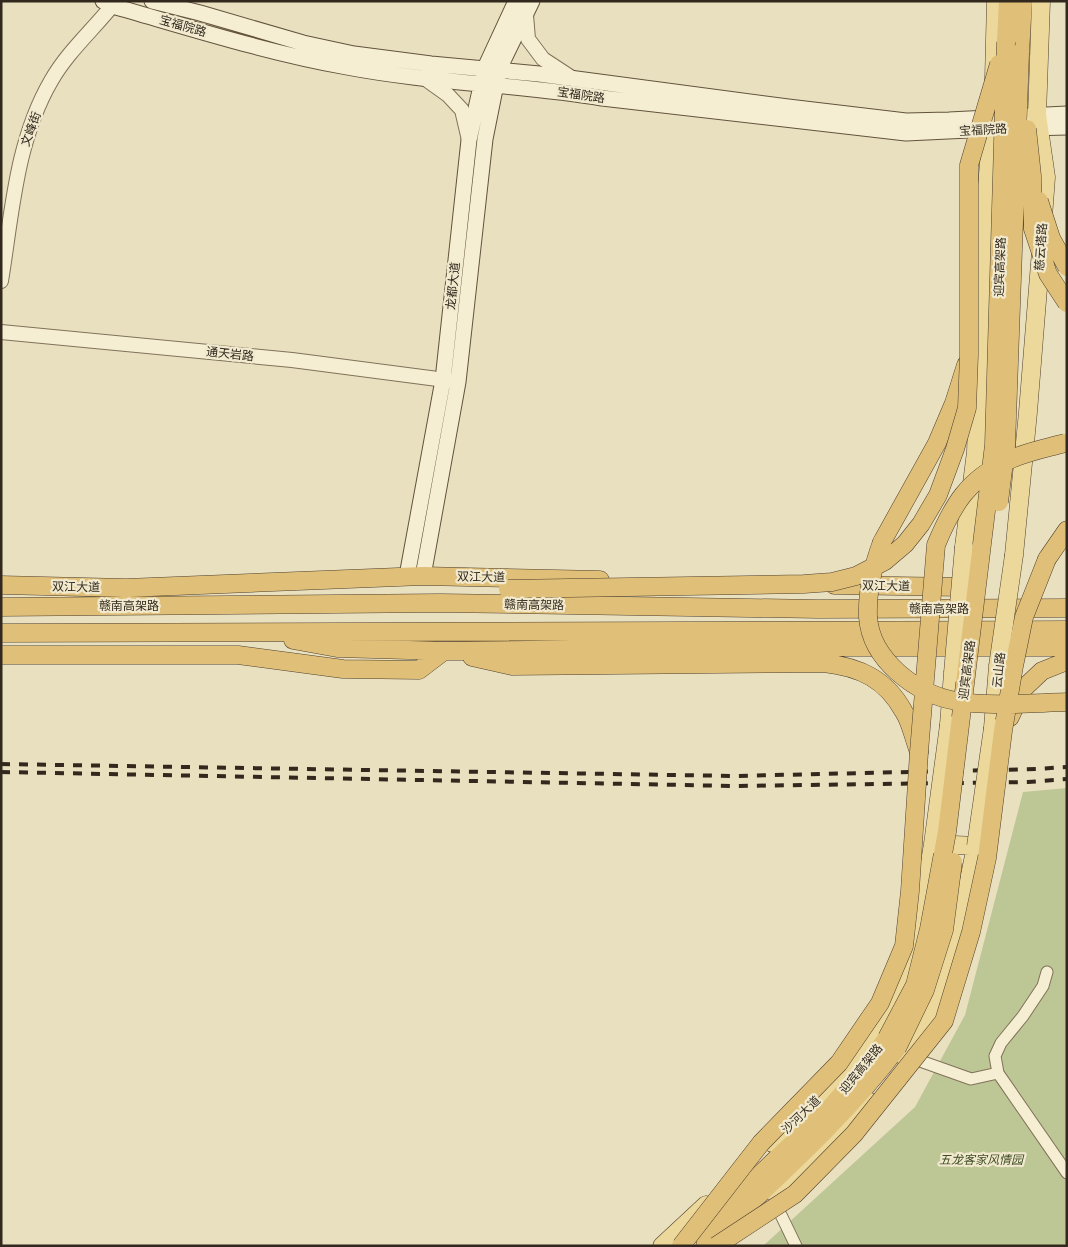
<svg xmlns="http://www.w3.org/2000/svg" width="1068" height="1247" viewBox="0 0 1068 1247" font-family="Georgia,'Noto Sans SC',serif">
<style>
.green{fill:#bdc695}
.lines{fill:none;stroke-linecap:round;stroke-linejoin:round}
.minor-casing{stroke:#817259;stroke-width:13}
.tertiary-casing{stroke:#817259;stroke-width:16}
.secondary-casing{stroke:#63533d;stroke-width:17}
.primary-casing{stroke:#4f402e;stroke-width:19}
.trunk-casing{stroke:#4f402e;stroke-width:19}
.minor{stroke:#f5eed2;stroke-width:11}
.tertiary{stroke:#f5eed2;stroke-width:14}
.secondary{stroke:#f5eed2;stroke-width:15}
.primary{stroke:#ebd89a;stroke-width:18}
.trunk{stroke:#e0bf78;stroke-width:18}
.rail{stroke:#32281d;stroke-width:4;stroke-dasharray:9 9;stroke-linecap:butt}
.primary-bridge-casing{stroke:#4f402e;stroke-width:19;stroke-linecap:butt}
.trunk-bridge-casing{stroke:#4f402e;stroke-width:19;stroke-linecap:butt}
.primary-bridge{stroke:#ebd89a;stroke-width:18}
.trunk-bridge{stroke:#e0bf78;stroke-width:18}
.labels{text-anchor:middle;stroke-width:4.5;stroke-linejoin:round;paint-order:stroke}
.street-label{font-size:12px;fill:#32281d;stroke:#f2eacf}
.park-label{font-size:12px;font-style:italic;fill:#3f4c25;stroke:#f2eacf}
</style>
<rect width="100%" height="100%" fill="#e9e0c0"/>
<!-- green -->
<path class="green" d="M1067,788V1246H763L915,1107L965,1015L1023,792Z"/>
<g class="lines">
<!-- minor casing -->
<g class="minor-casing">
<path id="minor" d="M1047,972L1043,986L1023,1016L1001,1043L995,1056L998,1073L1067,1173
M909,1057L971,1079L998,1073
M781,1215L796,1246"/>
</g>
<!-- tertiary casing -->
<g class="tertiary-casing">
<path id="tertiary" d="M526,15L528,39L543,59L572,78
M427,80L448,95L462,110L469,140
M1,281C12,214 16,141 51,81C68,51 95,28 116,1
M1,332L292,360L453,381"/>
</g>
<!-- secondary casing -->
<g class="secondary-casing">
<path id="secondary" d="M103,1L113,6C190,28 268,53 347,67C431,83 517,84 602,98L906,133L990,129
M152,1L200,13L303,43L354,54L431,64L539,74L788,107L906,121L949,120L1067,114
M1028,128L1067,127
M407,576L443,380L469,140L485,68L516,1
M423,576L458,382L485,139L499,69L532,1"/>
</g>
<!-- primary casing -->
<g class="primary-casing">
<path id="primary" d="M1041,1L1037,115L1046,177L1043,217
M964,547L976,452L984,220L993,117L996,1
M1014,555L1028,412L1041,251
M949,725L953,673
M993,728L998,666
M772,1143L837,1081L858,1057L894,1008L916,945L933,844L976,846L954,953L940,1000L906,1059
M774,1192L854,1120L870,1102
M662,1246L706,1205"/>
</g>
<!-- trunk casing -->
<g class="trunk-casing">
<path id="trunk" d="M1006,42L1008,1
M1020,53L1023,1
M882,542L937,443L954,403L966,365
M1047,559L1067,530
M1,585L126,588L423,576L600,580
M834,585L961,587
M1,607L440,603L818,609L1067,608
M1,633L1067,630
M293,640L337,648L444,651L779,647H1067
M1,655H238L343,669L419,670L444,651
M472,657L512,666L824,663C860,667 886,679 904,712C911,723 914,739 919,752
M1010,717L1023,689L1042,671L1067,661
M698,1233L829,1109L861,1073L887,1038
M705,1246C771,1182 842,1121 897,1048"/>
</g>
<!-- minor -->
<use href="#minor" class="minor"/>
<!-- tertiary -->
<use href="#tertiary" class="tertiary"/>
<!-- secondary -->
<use href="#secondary" class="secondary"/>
<!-- primary -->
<use href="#primary" class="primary"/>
<!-- trunk -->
<use href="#trunk" class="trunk"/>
<!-- rail -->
<path class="rail" d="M1,764L735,776L1036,769L1067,767
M1,772L735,786L1028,782L1067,779"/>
<!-- primary-bridge casing -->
<g class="primary-bridge-casing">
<path id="primary-bridge" d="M998,666L1014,555
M953,673L964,547
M933,844L949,725
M976,846L993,728"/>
</g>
<!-- trunk-bridge casing -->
<g class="trunk-bridge-casing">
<path id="trunk-bridge" d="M1027,129L1032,176L1033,229L1048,274L1067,303
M1039,201L1051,238L1067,267
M999,502L1006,446L1020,53
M882,542C873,566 867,591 868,617C871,660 916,694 956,701C990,707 1032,703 1067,702
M508,589L804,584L832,582L856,576L885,561L905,544L921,524L938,495L955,449L967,408L969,355V165L999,64
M887,1038L915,985L929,929L947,832L994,445L1006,42
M897,1048L925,990L944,930L953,862
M681,1246L761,1143L839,1063L880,1003L904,946L910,891L919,752L936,545C953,504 968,479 1009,460C1026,452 1047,448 1065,443
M716,1246L795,1194L854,1134L944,1021L971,932L987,858L1003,731L1014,666L1024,617L1047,559"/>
</g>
<!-- primary-bridge -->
<use href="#primary-bridge" class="primary-bridge"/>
<!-- trunk-bridge -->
<use href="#trunk-bridge" class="trunk-bridge"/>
</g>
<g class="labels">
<!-- street labels -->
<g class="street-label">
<text transform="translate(183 26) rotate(16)" y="4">宝福院路</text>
<text transform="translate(581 95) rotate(8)" y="4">宝福院路</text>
<text transform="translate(31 129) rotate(-70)" y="4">文峰街</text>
<text transform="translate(983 130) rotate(-3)" y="4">宝福院路</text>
<text transform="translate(1041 247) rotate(-86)" y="4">慈云塔路</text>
<text transform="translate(1000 267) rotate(-88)" y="4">迎宾高架路</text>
<text transform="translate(453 286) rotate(-84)" y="4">龙都大道</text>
<text transform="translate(230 354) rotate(6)" y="4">通天岩路</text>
<text transform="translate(481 577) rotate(1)" y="4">双江大道</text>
<text transform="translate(886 586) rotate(1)" y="4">双江大道</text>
<text transform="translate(76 587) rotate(1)" y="4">双江大道</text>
<text transform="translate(534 605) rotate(1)" y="4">赣南高架路</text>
<text x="129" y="610">赣南高架路</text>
<text x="939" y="613">赣南高架路</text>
<text transform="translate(967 670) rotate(-83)" y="4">迎宾高架路</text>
<text transform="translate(999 670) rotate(-84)" y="4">云山路</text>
<text transform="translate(861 1069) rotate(-51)" y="4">迎宾高架路</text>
<text transform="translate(801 1115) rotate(-44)" y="4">沙河大道</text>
</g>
<!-- park labels -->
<g class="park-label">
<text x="981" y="1164">五龙客家风情园</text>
</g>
</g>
<!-- border -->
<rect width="1068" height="1247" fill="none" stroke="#32281d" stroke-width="5"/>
</svg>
